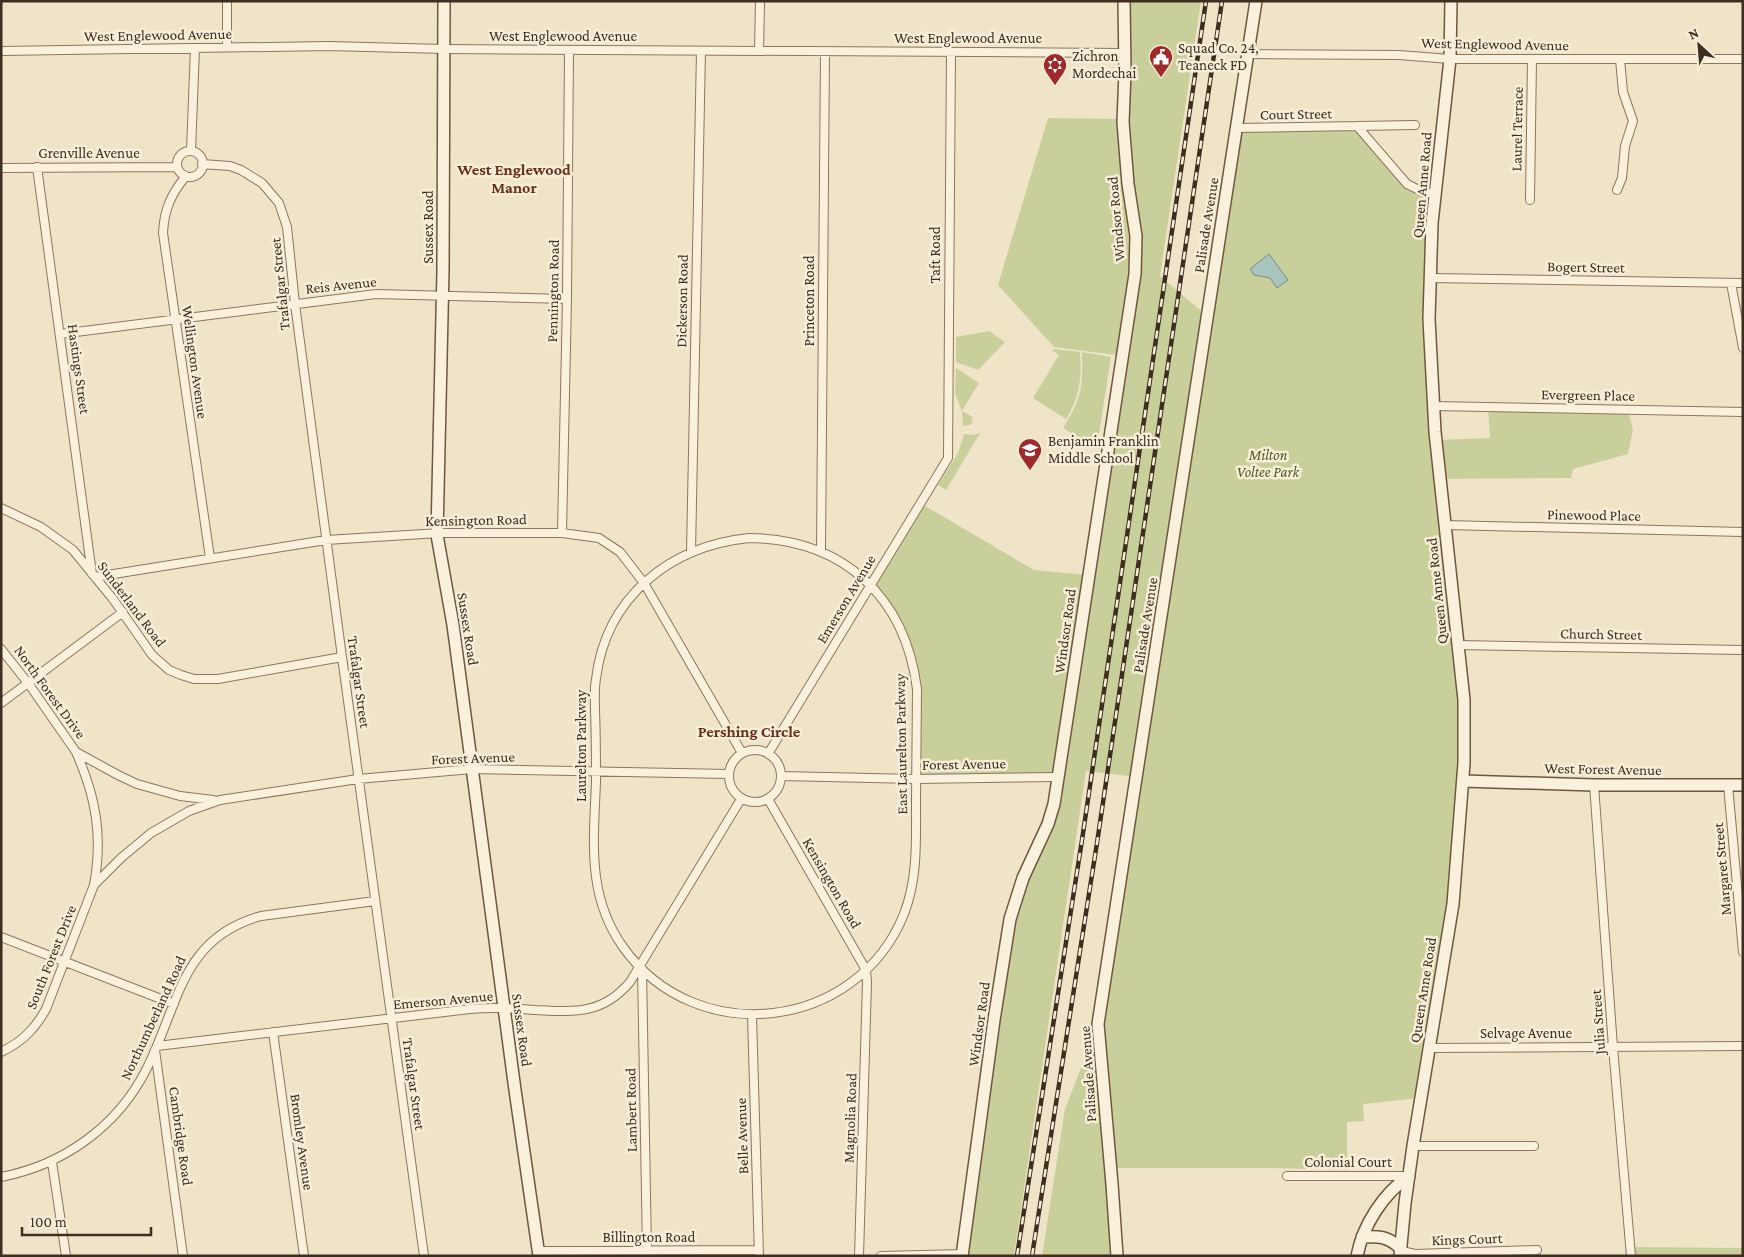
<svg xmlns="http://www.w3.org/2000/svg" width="1744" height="1257" viewBox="0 0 1744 1257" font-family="'Crimson Pro',serif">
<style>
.green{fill:#c9cf9b}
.water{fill:#a9c4bc;stroke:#6f938a}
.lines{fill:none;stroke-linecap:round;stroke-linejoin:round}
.street-casing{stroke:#8d765c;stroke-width:10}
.secondary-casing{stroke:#6f573f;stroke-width:14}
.street{stroke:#faf1dc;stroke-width:8}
.secondary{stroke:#faf1dc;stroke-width:11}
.rail-casing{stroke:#3d2e20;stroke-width:4.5}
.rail{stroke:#f7eed8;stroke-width:2.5;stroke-dasharray:8;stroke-linecap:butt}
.labels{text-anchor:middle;stroke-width:5;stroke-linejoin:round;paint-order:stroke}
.street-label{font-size:15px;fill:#3d2e20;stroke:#f7eed8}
.poi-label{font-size:15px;fill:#3d2e20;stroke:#f7eed8;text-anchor:start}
.park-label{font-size:15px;font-style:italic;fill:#4d5a26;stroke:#f7eed8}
.neighbourhood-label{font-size:16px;font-weight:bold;fill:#6b2e1e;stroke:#f7eed8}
</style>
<rect width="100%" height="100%" fill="#f0e4c8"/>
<!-- green -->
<path class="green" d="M1124,1H1201L1160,276L1207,316L1236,128L1357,126L1400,177L1435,194L1430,278L1436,440L1490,438L1488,407L1628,410L1633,430L1628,454L1573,469L1571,478L1440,479L1464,700L1455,882L1420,1098L1363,1104L1364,1121L1347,1122V1170L1272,1168H1111L1117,1256H1042L1065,1109L1098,1024L1136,777L1086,771L1014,1256H962L1006,943L1048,824L1058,777L916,779L917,689L910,653L870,585L920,503L1034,570L1088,575L1123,356L1054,347L998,285L1048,118L1123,119Z
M989,331L1005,342L978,370L956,362V337Z
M1055,349L1080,352V354C1082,379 1079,398 1066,419L1033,398L1059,355L1052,350Z
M1082,352L1111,357L1097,446H1092L1063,428C1082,398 1083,387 1082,352Z
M956,368L979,383L962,411L973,417L971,420L973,421L970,425L963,426L962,412L955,393Z
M978,433H980L946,490L938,485L958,453L964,434L975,435Z
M1630,1247L1743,1248V1256H1631Z"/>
<!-- water -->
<path class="water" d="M1269,254L1288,280L1277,288L1270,278L1254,275L1250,269Z"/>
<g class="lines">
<!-- street casing -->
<g class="street-casing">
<path id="street" d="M227,47V1
M1,51L328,46L444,49L1125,53
M759,51L760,1
M1247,54L1399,55L1450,59H1743
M1357,126L1415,125
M1236,128L1357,126L1407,184L1423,192L1435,194
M191,151L195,48
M177 164a13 13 0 1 1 26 0a13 13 0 1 1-26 0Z
M202,164L230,166L241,170L262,183L279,203L287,227L295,304L342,657L424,1256
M37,167L92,574
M1,168L177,167
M186,176C171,194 164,210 163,233L210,558
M1617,190L1622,178L1625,146L1633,121L1623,92L1620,59
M1530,200L1532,59
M1430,278L1743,283
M1731,283L1743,348
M60,334L376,294L567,299
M1433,406L1743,412
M1,508L41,527L73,550L113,599L152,655L169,670L181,675L194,679H218L342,657
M1445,525L1743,532
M562,533L567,299L569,50
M749,538C843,539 905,596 917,689C917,727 916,764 916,802C916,840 918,878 904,914C857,1031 696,1050 623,947C586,895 594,840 596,781C596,758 596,734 595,711C595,700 594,689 596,679C606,597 670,546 749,538Z
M821,551L825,51
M691,552L701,51
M95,577L326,540L440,533H562L599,538L620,552L644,583L742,753
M1458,645L1743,650
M1,649L28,683L76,752L118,775L137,784L180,796L213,800
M1,703L123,612
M729 776a26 26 0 1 1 52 0a26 26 0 1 1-52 0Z
M76,752C96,797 103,836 94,885
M768,754L948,458L951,52
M781,776L916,779L1058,777
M1594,785L1613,1047L1631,1256
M1728,785L1743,952
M768,799L866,970L867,982L859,1256
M1,937L174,1004
M642,969L647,1251
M752,1015L759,1256
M273,1032L304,1256
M157,1046L470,1009C492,1007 513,1008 535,1010C574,1012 602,1015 630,982L741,799
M1429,1048L1743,1046
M155,1050L183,1256
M1,1052C22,1042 35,1029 46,1009L94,885L121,858L151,833L189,811L220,800L358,779L472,769L729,774
M1413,1146H1534
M52,1162L66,1256
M1287,1176H1409
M1,1177C63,1165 117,1127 146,1070C179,1006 180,938 261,916L375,901
M1400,1248L1406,1252L1415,1254L1537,1250
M539,1251L758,1250
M881,1256L962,1254"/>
</g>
<!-- secondary casing -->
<g class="secondary-casing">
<path id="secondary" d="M444,1L443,271L437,535L453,625L515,1090L539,1256
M1463,781L1594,785H1743
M1362,1237C1378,1236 1388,1236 1400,1248
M962,1256L994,1020L1010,919L1023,878L1048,824L1054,804L1135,274L1136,236L1128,184L1123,122L1125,72L1124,1
M1117,1256L1112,1184L1098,1024L1256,1
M1357,1256C1363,1225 1383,1194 1409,1176
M1400,1256L1405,1203L1413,1146L1453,904L1464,763V700L1435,432L1429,319L1432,223L1450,59L1451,1"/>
</g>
<!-- street -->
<use href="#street" class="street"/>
<!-- secondary -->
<use href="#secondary" class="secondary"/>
<!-- rail casing -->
<g class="rail-casing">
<path id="rail" d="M1017,1256L1082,840L1206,1
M1032,1256L1097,843L1222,1"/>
</g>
<!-- rail -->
<use href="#rail" class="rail"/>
</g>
<!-- icons -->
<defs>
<g id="civic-pin" transform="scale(1.25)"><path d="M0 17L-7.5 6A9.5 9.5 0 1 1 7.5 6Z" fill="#9e2a2b" stroke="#f7eed8"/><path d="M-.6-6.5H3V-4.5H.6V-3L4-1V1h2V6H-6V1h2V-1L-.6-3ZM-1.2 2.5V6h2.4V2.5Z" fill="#fff"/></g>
<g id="synagogue-pin" transform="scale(1.25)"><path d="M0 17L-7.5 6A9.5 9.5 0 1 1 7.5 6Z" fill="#9e2a2b" stroke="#f7eed8"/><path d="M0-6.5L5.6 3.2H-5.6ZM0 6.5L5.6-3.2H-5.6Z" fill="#fff"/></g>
<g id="school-pin" transform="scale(1.25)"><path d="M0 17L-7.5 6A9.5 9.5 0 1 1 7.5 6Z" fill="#9e2a2b" stroke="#f7eed8"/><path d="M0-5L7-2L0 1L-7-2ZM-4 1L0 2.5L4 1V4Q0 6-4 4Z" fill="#fff"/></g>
</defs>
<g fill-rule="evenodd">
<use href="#civic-pin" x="1161" y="57"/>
<use href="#synagogue-pin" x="1055" y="65"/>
<use href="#school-pin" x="1030" y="450"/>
</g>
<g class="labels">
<!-- street labels -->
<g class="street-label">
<text transform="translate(158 35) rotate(-1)" y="5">West Englewood Avenue</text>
<text x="563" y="41">West Englewood Avenue</text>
<text x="968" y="43">West Englewood Avenue</text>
<text transform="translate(1495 44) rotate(1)" y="5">West Englewood Avenue</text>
<text transform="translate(1296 114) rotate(-1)" y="5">Court Street</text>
<text transform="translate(1517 129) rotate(-89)" y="5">Laurel Terrace</text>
<text x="89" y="158">Grenville Avenue</text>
<text transform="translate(1422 185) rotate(-85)" y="5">Queen Anne Road</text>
<text transform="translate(1116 219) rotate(-95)" y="5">Windsor Road</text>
<text transform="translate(1206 225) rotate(-81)" y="5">Palisade Avenue</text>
<text transform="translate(428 227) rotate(-90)" y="5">Sussex Road</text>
<text transform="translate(935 255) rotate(-90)" y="5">Taft Road</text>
<text transform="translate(1586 267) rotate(1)" y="5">Bogert Street</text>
<text transform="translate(280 284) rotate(-96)" y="5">Trafalgar Street</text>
<text transform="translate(341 285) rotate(-6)" y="5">Reis Avenue</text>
<text transform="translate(553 291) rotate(-89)" y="5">Pennington Road</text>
<text transform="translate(682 301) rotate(-89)" y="5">Dickerson Road</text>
<text transform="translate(809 301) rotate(-90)" y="5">Princeton Road</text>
<text transform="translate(195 362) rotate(82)" y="5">Wellington Avenue</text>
<text transform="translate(79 369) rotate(82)" y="5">Hastings Street</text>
<text transform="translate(1588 395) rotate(1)" y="5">Evergreen Place</text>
<text transform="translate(1594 515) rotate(1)" y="5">Pinewood Place</text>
<text transform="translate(476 520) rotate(-1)" y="5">Kensington Road</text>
<text transform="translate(1437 591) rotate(-96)" y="5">Queen Anne Road</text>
<text transform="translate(846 599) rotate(-59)" y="5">Emerson Avenue</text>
<text transform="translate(132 604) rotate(53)" y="5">Sunderland Road</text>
<text transform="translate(1145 625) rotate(-81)" y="5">Palisade Avenue</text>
<text transform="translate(468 629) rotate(81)" y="5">Sussex Road</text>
<text transform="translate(1065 631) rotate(-82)" y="5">Windsor Road</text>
<text transform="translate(1601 634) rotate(1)" y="5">Church Street</text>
<text transform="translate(359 682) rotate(82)" y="5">Trafalgar Street</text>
<text transform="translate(50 692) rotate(54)" y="5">North Forest Drive</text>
<text transform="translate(901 744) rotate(-91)" y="5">East Laurelton Parkway</text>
<text transform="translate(581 746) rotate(-90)" y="5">Laurelton Parkway</text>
<text transform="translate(473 758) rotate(-2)" y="5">Forest Avenue</text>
<text transform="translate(964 764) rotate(-1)" y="5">Forest Avenue</text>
<text transform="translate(1603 769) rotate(1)" y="5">West Forest Avenue</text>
<text transform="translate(1722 869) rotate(-95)" y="5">Margaret Street</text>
<text transform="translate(832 883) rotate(60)" y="5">Kensington Road</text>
<text transform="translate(51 957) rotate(-68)" y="5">South Forest Drive</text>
<text transform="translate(1423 990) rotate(-81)" y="5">Queen Anne Road</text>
<text transform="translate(443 1000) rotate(-5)" y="5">Emerson Avenue</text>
<text transform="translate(153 1018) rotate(-65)" y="5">Northumberland Road</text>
<text transform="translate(1598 1022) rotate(-94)" y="5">Julia Street</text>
<text transform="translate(979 1024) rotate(-82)" y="5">Windsor Road</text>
<text transform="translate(522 1030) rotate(82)" y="5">Sussex Road</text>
<text x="1526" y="1038">Selvage Avenue</text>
<text transform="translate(1088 1074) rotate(-94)" y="5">Palisade Avenue</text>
<text transform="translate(414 1084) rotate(82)" y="5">Trafalgar Street</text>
<text transform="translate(631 1110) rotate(-91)" y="5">Lambert Road</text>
<text transform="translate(850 1118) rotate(-88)" y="5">Magnolia Road</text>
<text transform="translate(181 1136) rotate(82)" y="5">Cambridge Road</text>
<text transform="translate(742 1136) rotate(-92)" y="5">Belle Avenue</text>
<text transform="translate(302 1142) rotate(82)" y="5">Bromley Avenue</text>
<text x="1348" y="1167">Colonial Court</text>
<text x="649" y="1242">Billington Road</text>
<text transform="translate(1467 1239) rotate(-2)" y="5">Kings Court</text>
</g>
<!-- poi labels -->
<g class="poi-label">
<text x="1178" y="53">Squad Co. 24,<tspan x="1178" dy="17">Teaneck FD</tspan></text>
<text x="1072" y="61">Zichron<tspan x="1072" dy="17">Mordechai</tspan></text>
<text x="1048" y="446">Benjamin Franklin<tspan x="1048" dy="17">Middle School</tspan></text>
</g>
<!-- park labels -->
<g class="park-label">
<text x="1268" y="460">Milton<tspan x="1268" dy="17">Voltee Park</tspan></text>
</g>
<!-- neighbourhood labels -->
<g class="neighbourhood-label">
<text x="514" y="175">West Englewood<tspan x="514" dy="18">Manor</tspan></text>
<text x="749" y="737">Pershing Circle</text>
</g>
</g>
<!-- border -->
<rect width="1744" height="1257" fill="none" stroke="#3d2e20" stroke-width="5"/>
<!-- north arrow -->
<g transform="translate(1699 45) rotate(334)" stroke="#f7eed8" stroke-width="4" paint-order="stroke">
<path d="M0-4L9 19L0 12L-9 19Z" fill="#3d2e20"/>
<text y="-8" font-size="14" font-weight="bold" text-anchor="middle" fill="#3d2e20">N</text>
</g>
<!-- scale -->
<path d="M22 1227v8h129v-8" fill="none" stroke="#3d2e20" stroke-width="2.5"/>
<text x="30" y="1227" font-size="15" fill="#3d2e20" stroke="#f7eed8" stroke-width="4" paint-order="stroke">100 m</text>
</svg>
